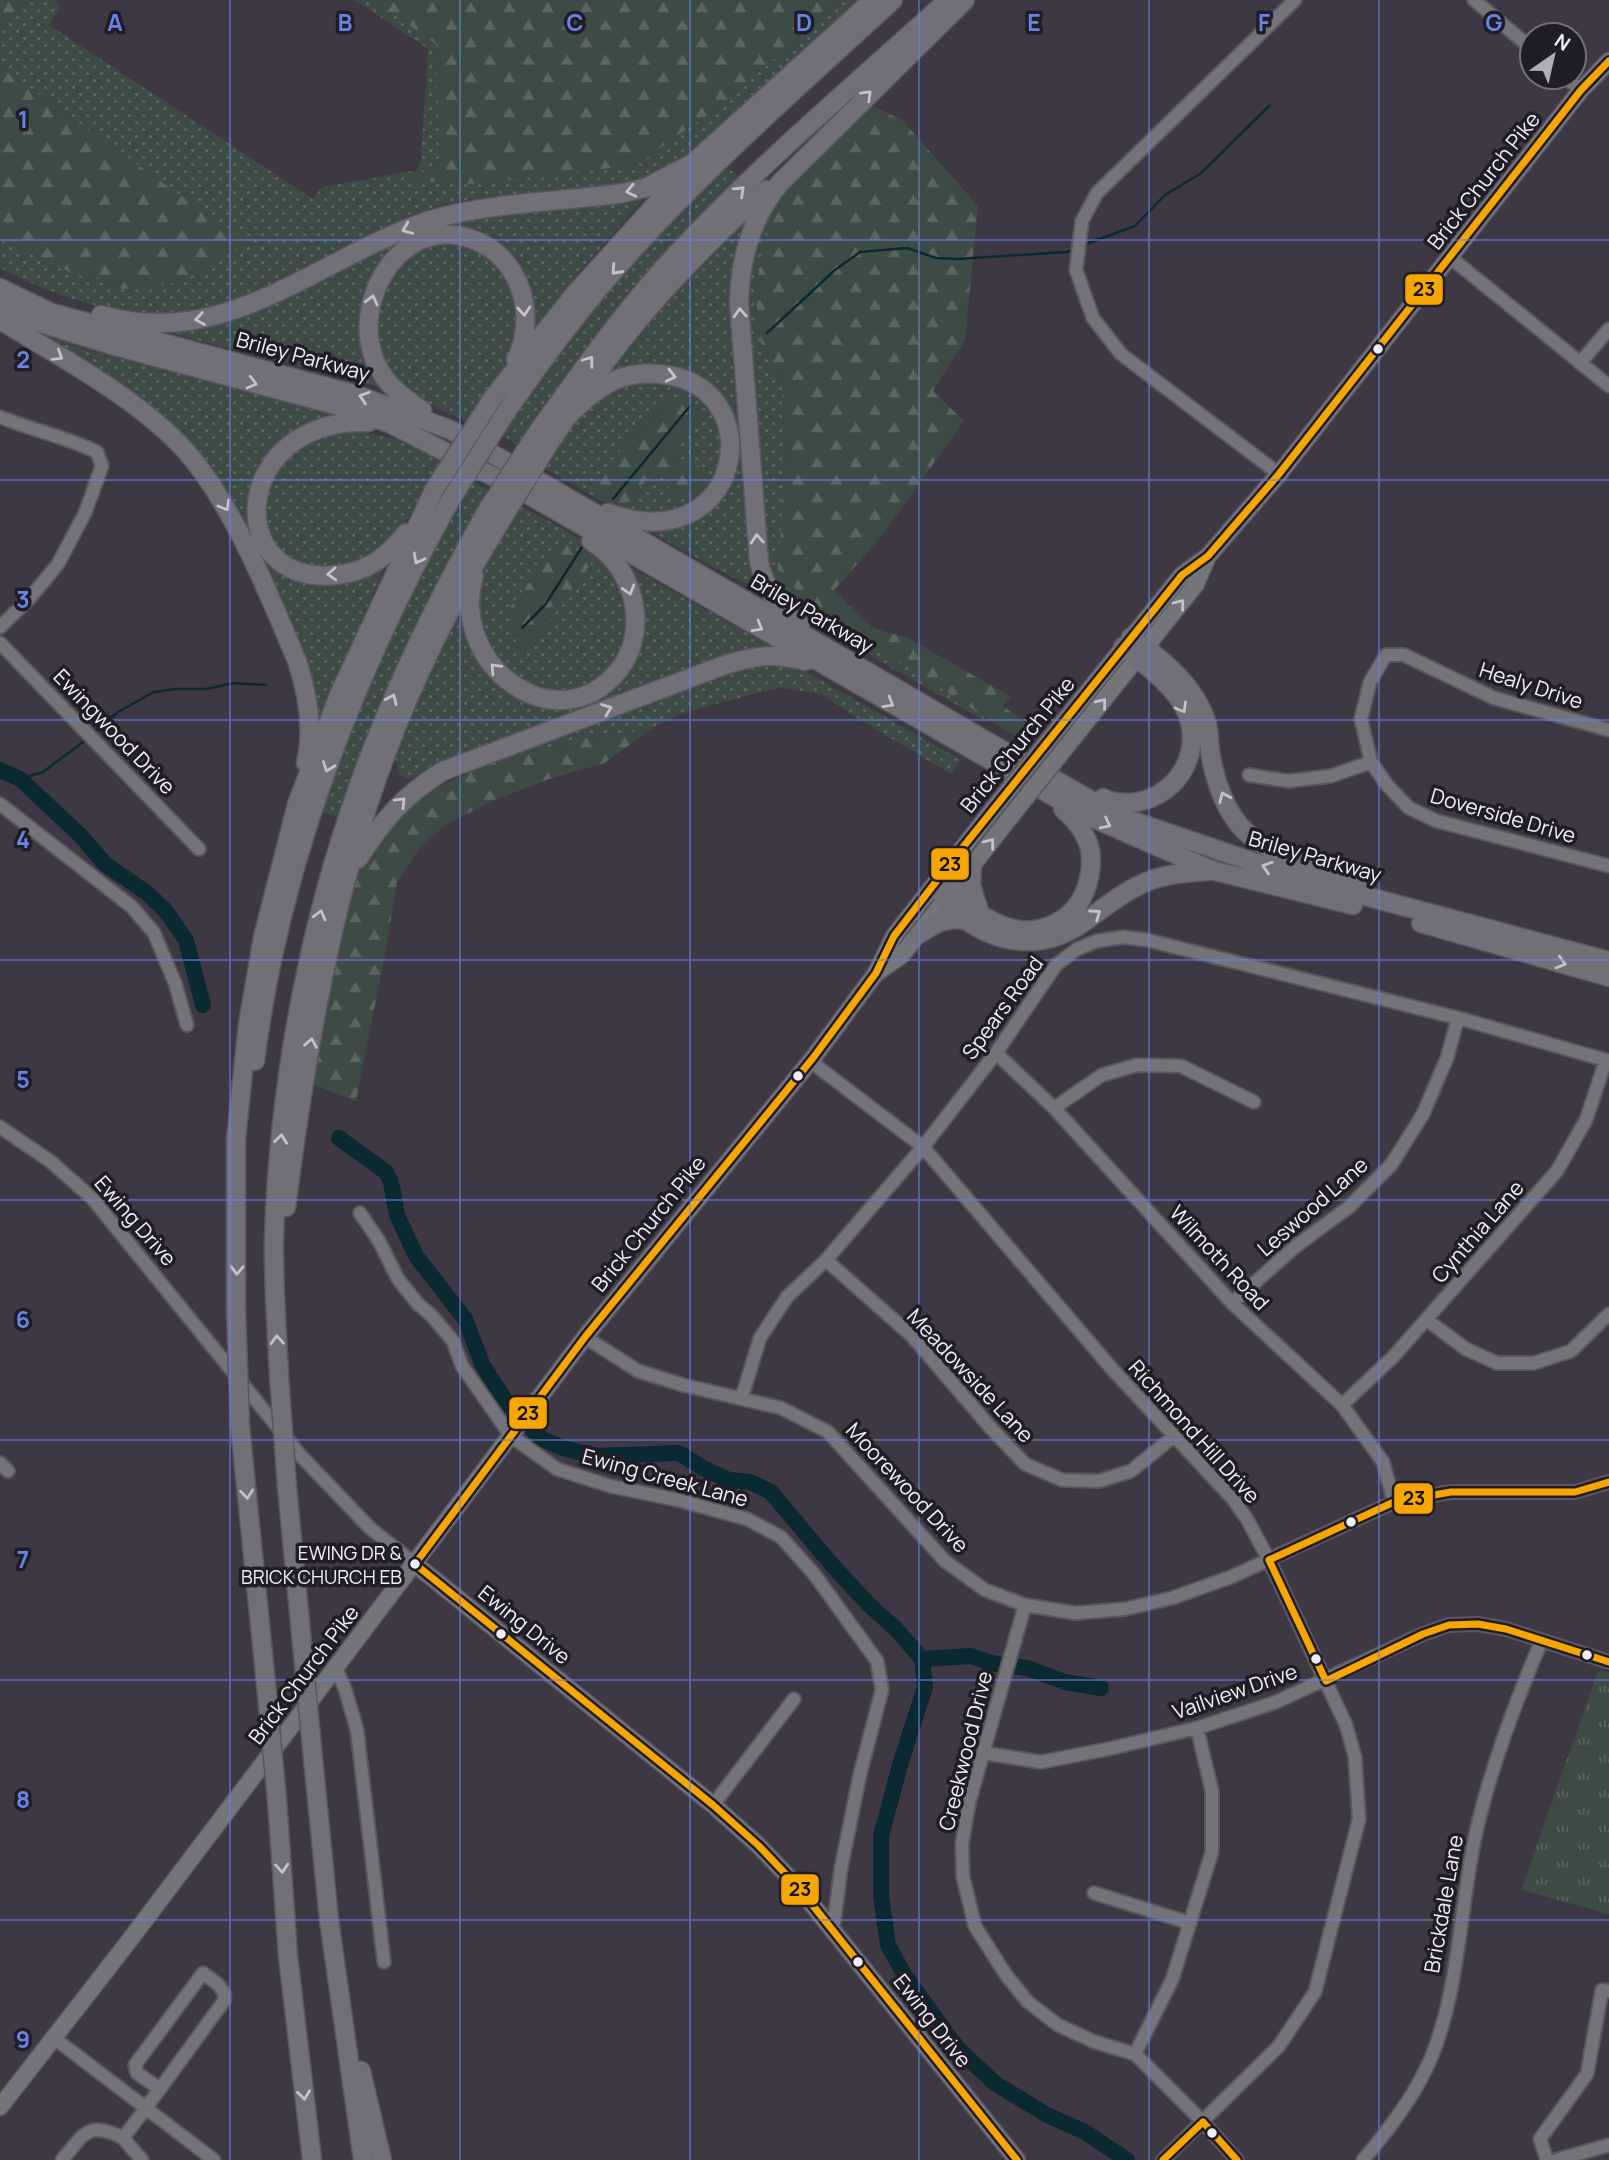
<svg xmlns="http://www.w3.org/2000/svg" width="1609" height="2160" viewBox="0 0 1609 2160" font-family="Manrope,sans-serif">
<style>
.grass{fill:url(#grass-dots);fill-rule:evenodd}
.forest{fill:url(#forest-firs)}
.park{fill:url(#park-tufts)}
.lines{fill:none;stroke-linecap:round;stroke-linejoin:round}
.stream{stroke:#0b2931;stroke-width:2.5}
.river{stroke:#0b2931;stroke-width:16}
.minor-casing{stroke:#5a5660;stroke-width:16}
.major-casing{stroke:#5a5660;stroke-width:19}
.highway-casing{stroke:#5a5660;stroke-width:21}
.minor{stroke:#737379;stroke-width:12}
.major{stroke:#74747b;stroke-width:16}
.highway{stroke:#716f77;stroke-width:18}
.major-bridge-casing{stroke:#5a5660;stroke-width:19;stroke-linecap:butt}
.highway-bridge-casing{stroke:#5a5660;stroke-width:21;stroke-linecap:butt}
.major-bridge{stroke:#74747b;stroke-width:16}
.highway-bridge{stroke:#716f77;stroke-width:18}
.bus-1-casing{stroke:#211d27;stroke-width:12}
.bus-1{stroke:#f7a600;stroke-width:7}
.oneway{stroke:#c4c0cc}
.oneway2{stroke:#c5c2ce}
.grid{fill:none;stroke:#6785e4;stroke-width:2;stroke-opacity:0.55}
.bus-dot{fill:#f1ecfa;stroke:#211d27;stroke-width:2.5}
.labels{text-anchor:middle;stroke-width:7;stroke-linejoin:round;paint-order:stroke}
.bus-label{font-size:19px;fill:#f1ecfa;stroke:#211d27;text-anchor:end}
.street-label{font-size:21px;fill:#f1ecfa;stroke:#211d27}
.grid-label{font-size:23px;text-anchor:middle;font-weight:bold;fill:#6785e4;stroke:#211d27;stroke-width:7;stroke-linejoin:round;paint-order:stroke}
.line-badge{stroke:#211d27;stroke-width:2.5}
.pale-badge-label{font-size:19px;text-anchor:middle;font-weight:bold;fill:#111}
</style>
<defs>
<pattern id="grass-dots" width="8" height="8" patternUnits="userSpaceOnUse" patternTransform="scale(1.75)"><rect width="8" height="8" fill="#3d4b46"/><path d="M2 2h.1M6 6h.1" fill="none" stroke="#5a6562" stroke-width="1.8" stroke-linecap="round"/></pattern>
<pattern id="forest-firs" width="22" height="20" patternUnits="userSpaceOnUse" patternTransform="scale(1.75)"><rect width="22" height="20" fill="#3d4b46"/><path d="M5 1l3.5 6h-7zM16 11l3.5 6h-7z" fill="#5a6562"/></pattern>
<pattern id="park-tufts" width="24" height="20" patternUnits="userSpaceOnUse" patternTransform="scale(1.75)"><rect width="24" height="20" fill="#3d4b46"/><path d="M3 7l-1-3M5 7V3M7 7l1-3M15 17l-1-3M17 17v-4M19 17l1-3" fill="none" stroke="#5a6562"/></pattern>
</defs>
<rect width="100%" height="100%" fill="#3d3844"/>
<!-- grass -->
<path class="grass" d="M23,0H54L60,7L49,25L313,199L322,187L412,171L416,172L421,159L428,49L355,0H373L436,43L440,165L405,180L636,165L721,105L842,0H858L696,147C679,160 662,173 641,179C577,198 503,188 436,207C399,217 364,238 330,256C302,270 274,288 245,300C164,332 74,307 0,268V239L72,273L123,289L244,241L0,67V34Z
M723,165L741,177L667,252L610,318L517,445L500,434L553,357L607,290Z
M639,197L642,199L641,202L584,266L531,336L511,259L425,233L366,299L387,389L166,332L167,327L366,253L438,223Z
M757,205L745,230L751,558L754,583L749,585L712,567L644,528H657L732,476L737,457L735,430L705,383L689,374L669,368L613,374L610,372L689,276Z
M769,208L772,218L755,291L762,351L782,381L785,465L797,590L841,624L985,716L983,720L805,618L791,607L777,586L769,565L764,527L747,301L749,261Z
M457,243C516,259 531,311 506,363C496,384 480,403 467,422L411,395L395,382L377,347L379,298L388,279L416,252L436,244Z
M36,333L94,352L330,412L339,419L327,420L254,487L279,565L378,568L383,571L317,727L218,480Z
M641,381H661L691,391L716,417L722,436V456L714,480L703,496L690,505L639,516L605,503L544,468L581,414L619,385ZM673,397L675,446L678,458L702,468L663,478L651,473L629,502L616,505L595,484L636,430Z
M362,431L399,440L442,458C426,486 402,537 377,555C363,564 342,568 326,567C319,566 311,566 305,564C247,546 259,476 301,446C319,434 341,431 362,431Z
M471,480L489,490C426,593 379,702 340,817L319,812L340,752L406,598Z
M520,506C565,530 636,559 627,622C625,634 622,646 616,657C605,675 588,691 566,693C560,694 552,691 545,689C520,684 491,665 483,638C480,630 480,620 479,612C479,605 476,597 477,591C483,560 504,532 520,506Z
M631,568L766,643L770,648L440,765L410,779L400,776L395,758L415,706L453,620L458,618L464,619L488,671L573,704L632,661L628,571Z
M789,662L961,760L951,774L852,715L823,695L780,687L679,714L650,730L579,738L541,752L520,748L726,667Z"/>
<!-- forest -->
<path class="forest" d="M0,0H23L0,34Z
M373,0H842L721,105L636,165L473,184L403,180L440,165L436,44Z
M0,67L245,241L213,267L174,283L123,289L72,273L0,239Z
M868,104L902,120L978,206L965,340L933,391L964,421L881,537L834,590L873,628L910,639L1011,697L1002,706L1033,726L1024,742L841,624L797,590L778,570L785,465L782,381L762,351L755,291L771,218L769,208L791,182Z
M673,397L686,398L700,409L701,422L675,446L678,458L702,468L708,479L697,495L686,493L675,498L663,478L651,473L629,502L617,505L597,492L594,484L636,430Z
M562,541L586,556L591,563L528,651L519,650L507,611Z
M650,730L605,763L549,779L490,802L444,826L419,849L397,882L386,949L356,1101L309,1083L318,1027L353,880L367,852L414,799L520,748L541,752L579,738Z"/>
<!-- park -->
<path class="park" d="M1598,1671L1609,1672V1914L1521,1890Z"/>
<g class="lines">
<!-- stream -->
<path class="stream" d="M1083,245L1135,226L1165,195L1200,174L1269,106
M767,333L835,270L860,252L907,248L936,258L957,259L1067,252L1074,249
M613,499L690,406
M522,628L545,605L582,547
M96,730L118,712L154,692L176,689H207L233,683L266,685
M20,779L43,772L83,742"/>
<!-- river -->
<path class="river" d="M0,770L20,779L80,835L105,864L147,893L165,910L186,940L203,1005
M339,1138L386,1172L391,1182L397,1215L416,1256L465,1319L483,1366L510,1407L542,1439L563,1448L595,1456L679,1453L703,1468L729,1480L750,1482L771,1492L833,1566L869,1605L896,1629L922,1659L925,1687L900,1765L881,1836V1896L888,1945L905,1976L957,2048L996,2084L1047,2115L1085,2132L1127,2160
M922,1659L971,1656L991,1663L1027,1668L1065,1682L1101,1688"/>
<!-- minor casing -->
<g class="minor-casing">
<path id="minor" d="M1474,0L1532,49
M1565,77L1581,90
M1451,258L1609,386
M1580,363L1609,329
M0,417C32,430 66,437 97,452L102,466L85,513L58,564L29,599L0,627
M1279,474L1121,354L1093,318L1076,270L1082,221L1097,193L1295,0
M0,643L199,849
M1609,730L1494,698L1404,655H1386L1370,682L1361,719L1371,762L1387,785L1409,808L1437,821L1609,866
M1249,775L1288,781L1331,776L1371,762
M0,804L132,907L154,933L175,983L187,1025
M996,1053L1054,1108L1232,1303L1342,1405L1383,1462L1394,1502
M810,1061L923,1147L1113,1370L1233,1499L1247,1519L1269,1560L1346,1725L1355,1757L1359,1819L1315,1992L1279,2046L1163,2160
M1054,1108L1102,1075L1137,1065L1181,1066L1254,1102
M0,1127L50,1161L92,1198L301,1456L370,1528L415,1564
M360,1213L379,1241L398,1279L418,1304L432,1316L453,1341L462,1366L511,1436L557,1469L610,1486L678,1500L747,1519L781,1537L814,1574L877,1661L882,1690L860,1774L841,1868L833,1930
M826,1260L912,1336L989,1426L1025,1464L1062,1480L1099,1481L1131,1471L1174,1436
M1232,1303L1296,1246L1349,1207L1391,1165L1423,1114L1447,1058L1458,1018
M1427,1320L1466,1349L1497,1363H1534L1571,1351L1609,1314
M585,1337L638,1371L683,1385L781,1408L828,1432L945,1561L985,1590L1025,1605L1075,1613L1125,1609L1172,1598L1231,1577L1394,1502L1451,1492H1575L1609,1482
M742,1397L760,1338L787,1297L826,1260L923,1147L996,1053L1056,965L1077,949L1097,941L1123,937L1147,940L1458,1018L1609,1061
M1342,1405L1393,1357L1557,1171L1586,1120L1606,1060
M0,1463L8,1471
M1025,1605L969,1803L962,1844L963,1877L975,1926L1006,1975L1028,2002L1058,2025L1095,2042L1135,2054L1203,2122L1237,2160
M336,1668L345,1689L357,1730L384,1962
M984,1753L1041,1762L1108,1749L1197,1728L1276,1702L1423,1634L1449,1625L1478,1624L1506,1629L1609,1662
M713,1805L794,1699
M1094,1893L1190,1923
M54,2038L214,2160
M1135,2054L1172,1980L1212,1852V1791L1197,1728
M123,2138L142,2160
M62,2160C84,2134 88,2120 123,2138C158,2093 190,2047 224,2001C227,1988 212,1980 203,1973L135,2065L137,2073L160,2089
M1363,2160C1386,2133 1408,2105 1424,2073C1460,2002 1459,1906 1477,1828C1492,1764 1515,1703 1541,1642
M1547,2160L1540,2139L1587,2074L1602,1990L1609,1991
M1556,2160L1609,2145"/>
</g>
<!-- major casing -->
<g class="major-casing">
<path id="major" d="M1052,736L1182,575L1208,556L1279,474L1581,90L1609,61
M1066,747L1196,584L1208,556
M878,972L901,956L1008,820
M415,1564L713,1805L759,1846L798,1887L1017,2160
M0,2107L129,1941L585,1337L813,1058L876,973L894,936L994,808"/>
</g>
<!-- highway casing -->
<g class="highway-casing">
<path id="highway" d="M0,288L52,313L357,395L451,430L990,743L1101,806L1130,820L1309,881L1609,961
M0,305L34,321L111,345L332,404L389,423L529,495L1086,815L1211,870L1353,905
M101,315C206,345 285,286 375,243C394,234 413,225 434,219C494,202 560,202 623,193L645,188L693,163
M0,320C60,357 136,397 184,449C232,502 269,594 297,661C308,694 314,728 306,763
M492,399L573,296L693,163L873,0
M508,409C538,367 568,325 601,286C689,182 793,92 893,0
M422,410C402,397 385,384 375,361C349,297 406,208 479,242C494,249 505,259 513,273C529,300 529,333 516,360
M568,416C598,386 622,368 667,375C772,391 742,561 608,513
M369,422C230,417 221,587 336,575C367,572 387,557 406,533
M535,436C575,380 615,323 661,271C749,173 851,88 948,0
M548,445C560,428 571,410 584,392C635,318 699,249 766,190
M474,576C448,665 557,745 618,671C632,654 637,632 635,611C631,580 616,557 591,541
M800,625C779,609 765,588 759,562L739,303C740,258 751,218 780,183L965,0
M1131,637C1162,659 1196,686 1207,724C1209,732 1209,742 1210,751C1214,778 1225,813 1246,832C1275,859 1326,872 1362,885
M1103,798C1111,803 1120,803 1129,803C1174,800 1204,756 1187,713C1176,687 1145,664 1123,647
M358,859C383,820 403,796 443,771L722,666C753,656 773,652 805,661
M972,866L971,885L980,914
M943,874C939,898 944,903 963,918C998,944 1039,950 1078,926C1099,913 1117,895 1140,885C1161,874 1185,873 1208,871
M933,890C954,888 964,903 980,914C1007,932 1038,938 1066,917C1083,904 1091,881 1091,860C1091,839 1078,822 1063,809
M1421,923L1609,977
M919,934C936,923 946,917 966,920
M255,1061C280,864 355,672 451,499
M286,1207C302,1086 321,964 355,847C388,733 438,623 500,522
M236,1311V1139L248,1024L263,937L297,804L339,695L434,490
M279,1375C277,1329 273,1283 274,1237C280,1058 318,874 389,708C417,641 450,577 485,514
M240,1426L267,1694
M287,1487L303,1654
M313,1758L329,1920L363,2160
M277,1800L288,1956L312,2160
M361,2071L382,2160"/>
</g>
<!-- minor -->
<use href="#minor" class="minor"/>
<!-- major -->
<use href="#major" class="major"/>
<!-- highway -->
<use href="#highway" class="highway"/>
<!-- major-bridge casing -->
<g class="major-bridge-casing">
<path id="major-bridge" d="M994,808L1052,736
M1008,820L1066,747"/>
</g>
<!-- highway-bridge casing -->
<g class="highway-bridge-casing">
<path id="highway-bridge" d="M434,490L492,399
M451,499L508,409
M485,514L535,436
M500,522L548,445
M236,1311L240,1426
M279,1375L287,1487
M303,1654L313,1758
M267,1694L277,1800"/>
</g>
<!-- major-bridge -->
<use href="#major-bridge" class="major-bridge"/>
<!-- highway-bridge -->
<use href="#highway-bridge" class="highway-bridge"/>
<!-- bus-1 casing -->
<g class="bus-1-casing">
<path id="bus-1" d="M1609,1482L1575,1492H1451L1394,1502L1269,1560L1326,1681L1423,1634L1449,1625L1478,1624L1506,1629L1609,1662
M1017,2160L798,1887L759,1846L713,1805L415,1564L585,1337L813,1058L876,973L894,936L959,852L1182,575L1208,556L1279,474L1581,90L1609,61
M1163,2160L1203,2122L1237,2160"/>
</g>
<!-- bus-1 -->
<use href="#bus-1" class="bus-1"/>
</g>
<!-- one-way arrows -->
<defs><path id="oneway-chevron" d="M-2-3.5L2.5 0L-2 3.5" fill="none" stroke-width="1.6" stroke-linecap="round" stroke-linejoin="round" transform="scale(1.75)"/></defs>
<g class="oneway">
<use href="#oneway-chevron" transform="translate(867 95) rotate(-44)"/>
<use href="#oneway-chevron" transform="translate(631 191) rotate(167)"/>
<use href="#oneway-chevron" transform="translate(740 191) rotate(-43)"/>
<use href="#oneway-chevron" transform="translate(407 229) rotate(157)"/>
<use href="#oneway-chevron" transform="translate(616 270) rotate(132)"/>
<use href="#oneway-chevron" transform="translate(372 300) rotate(-76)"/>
<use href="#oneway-chevron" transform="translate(524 311) rotate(85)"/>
<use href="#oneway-chevron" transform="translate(740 313) rotate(-93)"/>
<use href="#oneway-chevron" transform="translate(200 319) rotate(171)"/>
<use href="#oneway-chevron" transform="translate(58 356) rotate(32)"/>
<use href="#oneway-chevron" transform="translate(589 361) rotate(-54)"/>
<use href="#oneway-chevron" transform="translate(671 376) rotate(13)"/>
<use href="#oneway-chevron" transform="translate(252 383) rotate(15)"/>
<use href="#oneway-chevron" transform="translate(364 397) rotate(-162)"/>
<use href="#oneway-chevron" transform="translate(225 506) rotate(60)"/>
<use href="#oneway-chevron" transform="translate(757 539) rotate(-94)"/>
<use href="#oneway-chevron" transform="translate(418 559) rotate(118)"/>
<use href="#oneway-chevron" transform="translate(332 574) rotate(177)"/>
<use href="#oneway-chevron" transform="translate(629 590) rotate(73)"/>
<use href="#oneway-chevron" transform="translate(758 627) rotate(30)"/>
<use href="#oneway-chevron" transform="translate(495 668) rotate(-133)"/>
<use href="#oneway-chevron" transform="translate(392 699) rotate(-66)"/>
<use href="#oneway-chevron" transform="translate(889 703) rotate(30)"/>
<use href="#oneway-chevron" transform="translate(1182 708) rotate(60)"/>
<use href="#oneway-chevron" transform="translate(607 709) rotate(-21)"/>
<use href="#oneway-chevron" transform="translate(328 767) rotate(110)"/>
<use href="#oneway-chevron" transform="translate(1224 797) rotate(-114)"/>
<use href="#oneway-chevron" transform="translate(401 802) rotate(-45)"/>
<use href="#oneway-chevron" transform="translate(1106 824) rotate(26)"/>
<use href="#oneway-chevron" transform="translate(1267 867) rotate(-162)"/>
<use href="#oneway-chevron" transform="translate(1096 914) rotate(-35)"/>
<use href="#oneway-chevron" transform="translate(320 915) rotate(-76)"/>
<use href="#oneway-chevron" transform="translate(1561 963) rotate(16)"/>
<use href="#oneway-chevron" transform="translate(311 1043) rotate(-80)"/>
<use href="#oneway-chevron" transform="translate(281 1139) rotate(-83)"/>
<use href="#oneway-chevron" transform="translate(237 1270) rotate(91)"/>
<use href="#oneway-chevron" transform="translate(277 1340) rotate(-93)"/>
<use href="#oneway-chevron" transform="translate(247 1494) rotate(84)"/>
<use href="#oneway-chevron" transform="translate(282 1868) rotate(86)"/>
<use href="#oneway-chevron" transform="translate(304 2095) rotate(83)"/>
</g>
<g class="oneway2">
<use href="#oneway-chevron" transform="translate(1180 604) rotate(-52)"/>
<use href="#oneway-chevron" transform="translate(1102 703) rotate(-51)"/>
<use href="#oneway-chevron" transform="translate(990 843) rotate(-52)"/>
</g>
<!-- grid -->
<path class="grid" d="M230,0V2160M460,0V2160M690,0V2160M919,0V2160M1149,0V2160M1379,0V2160M0,240H1609M0,480H1609M0,720H1609M0,960H1609M0,1200H1609M0,1440H1609M0,1680H1609M0,1920H1609"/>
<!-- markers -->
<g class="bus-dot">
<circle cx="1378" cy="349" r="6"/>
<circle cx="798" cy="1076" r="6"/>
<circle cx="1351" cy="1522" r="6"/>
<circle cx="415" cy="1564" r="6"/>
<circle cx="501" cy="1634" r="6"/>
<circle cx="1587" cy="1655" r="6"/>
<circle cx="1316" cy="1659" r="6"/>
<circle cx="858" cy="1962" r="6"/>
<circle cx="1212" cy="2133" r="6"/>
</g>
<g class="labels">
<!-- bus labels -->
<g class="bus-label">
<text x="402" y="1560">EWING DR &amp;<tspan x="402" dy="24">BRICK CHURCH EB</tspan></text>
</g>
<!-- street labels -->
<g class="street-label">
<text transform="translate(1484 181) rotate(-52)" y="7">Brick Church Pike</text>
<text transform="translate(303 357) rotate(15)" y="7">Briley Parkway</text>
<text transform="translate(812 614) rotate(30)" y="7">Briley Parkway</text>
<text transform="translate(1531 686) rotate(18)" y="7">Healy Drive</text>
<text transform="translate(114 732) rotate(46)" y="7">Ewingwood Drive</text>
<text transform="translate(1018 745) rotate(-51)" y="7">Brick Church Pike</text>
<text transform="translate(1503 816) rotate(16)" y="7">Doverside Drive</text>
<text transform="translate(1315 857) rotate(16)" y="7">Briley Parkway</text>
<text transform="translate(1003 1008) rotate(-54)" y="7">Spears Road</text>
<text transform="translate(1313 1207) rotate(-41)" y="7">Leswood Lane</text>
<text transform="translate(135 1221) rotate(49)" y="7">Ewing Drive</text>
<text transform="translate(649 1224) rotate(-51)" y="7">Brick Church Pike</text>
<text transform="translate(1478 1232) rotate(-49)" y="7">Cynthia Lane</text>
<text transform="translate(1219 1258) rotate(47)" y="7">Wilmoth Road</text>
<text transform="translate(970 1376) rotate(47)" y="7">Meadowside Lane</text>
<text transform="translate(1194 1432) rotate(48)" y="7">Richmond Hill Drive</text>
<text transform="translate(665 1478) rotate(15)" y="7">Ewing Creek Lane</text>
<text transform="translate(907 1488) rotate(47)" y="7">Moorewood Drive</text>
<text transform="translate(524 1625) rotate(39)" y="7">Ewing Drive</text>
<text transform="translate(304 1675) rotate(-53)" y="7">Brick Church Pike</text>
<text transform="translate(1235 1692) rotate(-19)" y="7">Vailview Drive</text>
<text transform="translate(966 1751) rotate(-76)" y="7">Creekwood Drive</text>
<text transform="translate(1444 1904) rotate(-80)" y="7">Brickdale Lane</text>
<text transform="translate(932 2021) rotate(52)" y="7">Ewing Drive</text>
</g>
</g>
<g class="grid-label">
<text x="115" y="31">A</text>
<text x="345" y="31">B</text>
<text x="575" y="31">C</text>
<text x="804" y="31">D</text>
<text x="1034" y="31">E</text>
<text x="1264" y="31">F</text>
<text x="1494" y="31">G</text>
<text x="23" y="128">1</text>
<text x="23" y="368">2</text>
<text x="23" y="608">3</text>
<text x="23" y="848">4</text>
<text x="23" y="1088">5</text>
<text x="23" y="1328">6</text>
<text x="23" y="1568">7</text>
<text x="23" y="1808">8</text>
<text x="23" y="2048">9</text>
</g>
<g class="line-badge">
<rect x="1404" y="273" width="40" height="33" rx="7" fill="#f7a600"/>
<rect x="930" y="847" width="40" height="34" rx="7" fill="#f7a600"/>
<rect x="508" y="1396" width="40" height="34" rx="7" fill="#f7a600"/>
<rect x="1393" y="1482" width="41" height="33" rx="7" fill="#f7a600"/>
<rect x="780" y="1873" width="40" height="33" rx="7" fill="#f7a600"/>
</g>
<g class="pale-badge-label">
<text x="1424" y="296">23</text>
<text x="950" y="871">23</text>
<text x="528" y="1420">23</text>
<text x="1414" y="1505">23</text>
<text x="800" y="1896">23</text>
</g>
<!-- north arrow -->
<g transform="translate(1553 56) rotate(34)"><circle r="33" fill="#211d27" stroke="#74707b" stroke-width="2"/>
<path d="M0-5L12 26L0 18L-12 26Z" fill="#b2adba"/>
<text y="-10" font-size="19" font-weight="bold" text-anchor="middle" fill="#f1ecfa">N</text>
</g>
</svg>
